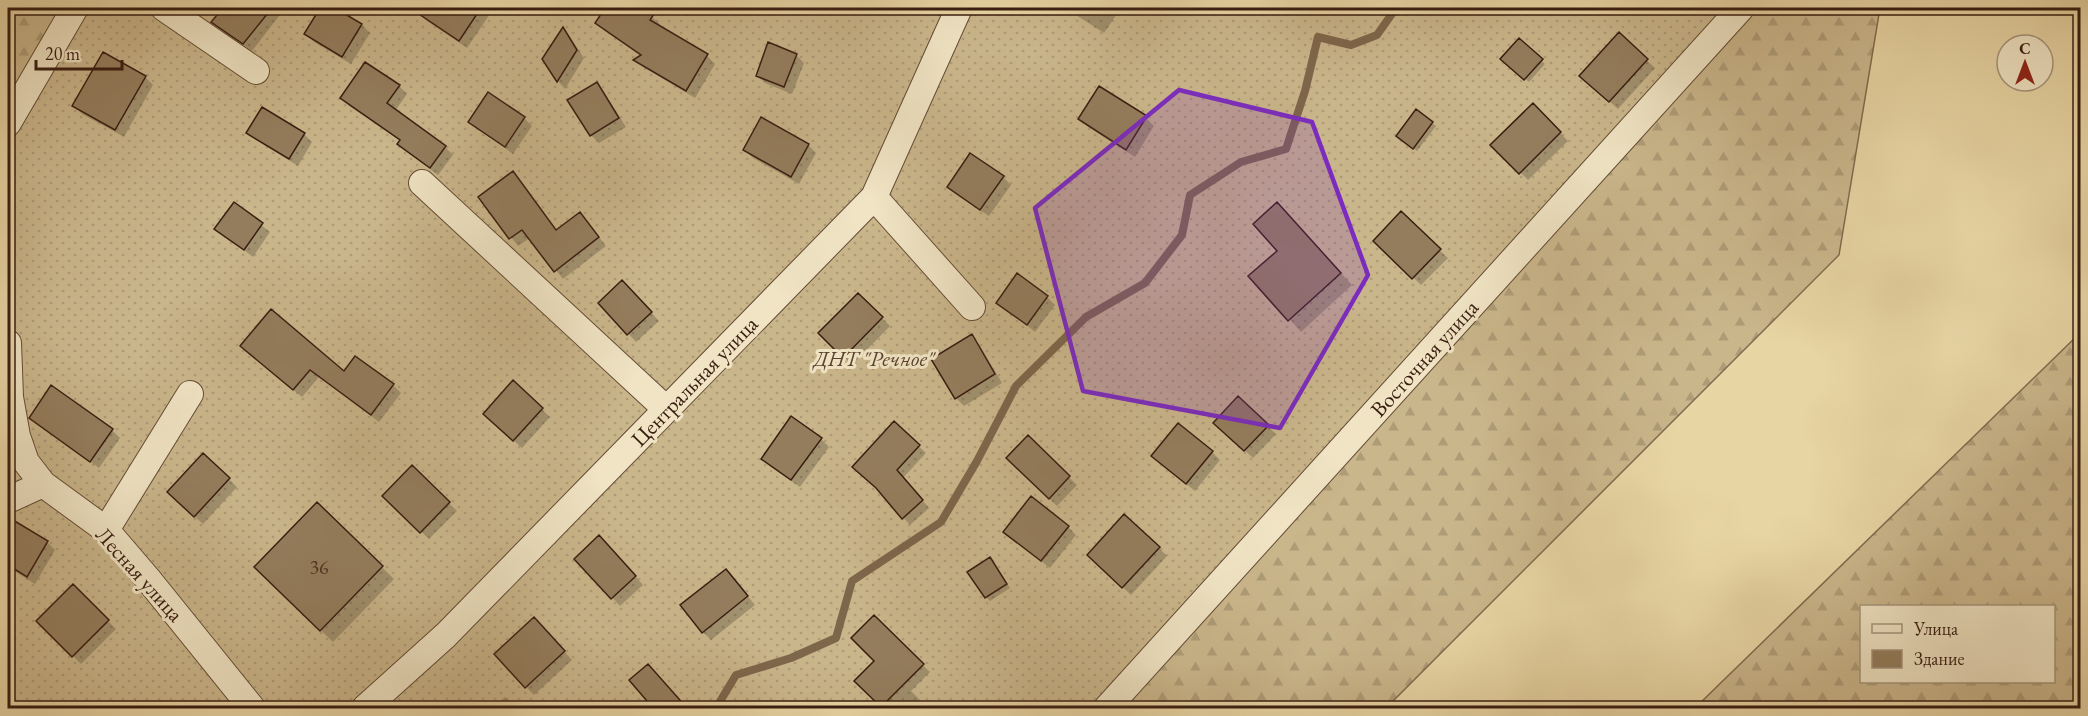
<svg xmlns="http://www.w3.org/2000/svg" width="2088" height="716" viewBox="0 0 2088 716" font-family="'EB Garamond',serif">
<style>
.grass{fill:url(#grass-dots);stroke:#816a4e;stroke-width:1.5}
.forest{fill:url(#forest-firs);stroke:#816a4e;stroke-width:1.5;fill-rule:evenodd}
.shadow{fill:#0003}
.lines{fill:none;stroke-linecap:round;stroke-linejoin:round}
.stream{stroke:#7e664b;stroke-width:8}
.building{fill:#947d5d;stroke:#381d11;stroke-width:1.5}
.minor-casing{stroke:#644b36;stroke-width:28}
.minor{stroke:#f0e4c4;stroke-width:26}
.marked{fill:#7b2cbf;fill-opacity:0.2;stroke:#7b2cbf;stroke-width:4.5;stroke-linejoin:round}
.labels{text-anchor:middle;stroke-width:6;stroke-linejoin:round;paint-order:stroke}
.number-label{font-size:20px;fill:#4f3524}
.park-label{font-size:22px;font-style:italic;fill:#5c4330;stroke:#f0e4c4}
.street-label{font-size:22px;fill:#381d11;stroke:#f0e4c4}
</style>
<defs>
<pattern id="grass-dots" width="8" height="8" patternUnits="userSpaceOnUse" patternTransform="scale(1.5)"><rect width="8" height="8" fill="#cab68b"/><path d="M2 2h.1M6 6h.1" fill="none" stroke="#ae9c77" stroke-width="1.8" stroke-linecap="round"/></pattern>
<pattern id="forest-firs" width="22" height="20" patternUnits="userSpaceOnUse" patternTransform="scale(1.5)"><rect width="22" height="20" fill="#cab68b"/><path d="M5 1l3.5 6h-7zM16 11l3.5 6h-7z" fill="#ae9c77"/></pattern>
</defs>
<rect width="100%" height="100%" fill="#e8d5a4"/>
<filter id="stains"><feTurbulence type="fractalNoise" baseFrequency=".00333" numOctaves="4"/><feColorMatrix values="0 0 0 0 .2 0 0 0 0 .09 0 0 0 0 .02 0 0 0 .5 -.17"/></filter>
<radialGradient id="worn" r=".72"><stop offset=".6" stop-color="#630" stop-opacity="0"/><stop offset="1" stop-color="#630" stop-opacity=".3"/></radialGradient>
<!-- grass -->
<path class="grass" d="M75,8H1741L1107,708H8V123Z"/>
<!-- forest -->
<path class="forest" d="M8,8H75L8,123Z
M1741,8H1880L1839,255L1386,708H1107Z
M2080,333V708H1695ZM1862,606H2054V682H1862Z"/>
<!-- shadow -->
<path class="shadow" d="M225,8H271L279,16L252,51L221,30L213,22Z
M321,8H332L362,25L370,33L351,64L314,42L306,34Z
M423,8H494L467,48L427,21L419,13Z
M607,8H641L660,24L658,27L707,56L715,64L695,98L643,67L636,60L641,56L605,31L597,23Z
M1065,8H1121L1104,33Z
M563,29L570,37L584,58L565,89L558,81L544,59Z
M1619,35L1655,68L1618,109L1589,83Z
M1519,40L1545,64L1529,82L1503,59Z
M796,55L804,63L792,94L765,83L757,75Z
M145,77L153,85L124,137L82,114L74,106Z
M596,84L604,92L626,127L599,143L591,135Z
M399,86L407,94L395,111L445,147L453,155L438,175L407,152L399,144L401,141L349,106L341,98Z
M1099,88L1146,118L1154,126L1135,157L1088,127L1080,119Z
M1533,105L1568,141L1528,180L1492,145Z
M524,118L532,126L513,154L478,129L470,122Z
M762,119L808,145L816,153L799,184L753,158L745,150Z
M1432,123L1436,126L1417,151L1401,139Z
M248,132L304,134L312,142L298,166L256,140Z
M513,173L557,231L587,222L606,246L563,279L530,238L518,246L480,197Z
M1003,177L1011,185L989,216L957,195L949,187Z
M234,204L270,232L253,257L216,229Z
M1401,214L1448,258L1421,285L1375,241Z
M1289,216L1352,285L1301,332L1251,276L1279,251Z
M630,290L659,321L636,342L600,303Z
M858,295L890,326L852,365L820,333Z
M1047,297L1055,305L1035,332L998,302Z
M971,336L979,344L1002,383L964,406L956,398Z
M250,354L345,373L393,385L401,393L379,422L319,377L302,397Z
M513,383L550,417L522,448L493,422Z
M1238,398L1276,434L1253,458L1223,430Z
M894,423L926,453L903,478L929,508L910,525L880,491Z
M39,424L112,430L120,438L99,468Z
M1028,438L1077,485L1057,506L1008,458Z
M821,439L829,447L800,487L771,467L763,459Z
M1212,452L1220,460L1195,491L1161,464Z
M203,455L237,487L203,524L177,500Z
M412,467L457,511L429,539L384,496Z
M317,504L394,579L333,642L256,567Z
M8,519L47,542L55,550L35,584L8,567Z
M1068,527L1076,535L1050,568L1013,539Z
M607,545L643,585L620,606L576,559Z
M1159,548L1167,556L1131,595L1097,563Z
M994,563L1010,588L990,601L986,597Z
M734,579L755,605L711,640L703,632Z
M73,586L116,629L81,664L38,621Z
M874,617L930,672L911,691L928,708H884L856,681L876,661Z
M542,627L572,660L534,695L526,687Z
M505,697L516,708H492Z
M441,701L449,708H431Z"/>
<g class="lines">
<!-- stream -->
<path class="stream" d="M716,708L736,675L791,658L836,638L852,581L941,522L977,461L1016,386L1086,317L1145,283L1182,235L1190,195L1241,162L1286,149L1305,91L1318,37L1351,45L1377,35L1396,8"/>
</g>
<!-- building -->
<path class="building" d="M223,8H272L243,44L211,22Z
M320,8H335L362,24L342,57L304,34Z
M410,8H481L459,41Z
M605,8H658L650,20L708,54L686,91L633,60L641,55L595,23Z
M563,27L577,50L557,82L542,59Z
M1619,32L1648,59L1609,102L1579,76Z
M1519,38L1543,59L1524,80L1500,59Z
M768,42L797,54L784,87L756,76Z
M103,52L146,76L115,130L72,106Z
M365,62L400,85L387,103L446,146L430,168L397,144L400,140L340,98Z
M597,82L619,118L590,136L567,100Z
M1099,86L1147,116L1126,150L1078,119Z
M488,92L525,117L505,147L468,122Z
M1533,103L1561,132L1519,174L1490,145Z
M262,107L305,133L289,159L246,133Z
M1416,109L1433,122L1413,149L1396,136Z
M761,117L809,144L791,177L743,150Z
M970,153L1004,176L980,210L947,187Z
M513,171L556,230L580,212L599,237L554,272L522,230L509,239L478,197Z
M234,202L263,223L244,250L214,229Z
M1277,202L1341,273L1288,321L1248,276L1277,251L1253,224Z
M1401,211L1441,249L1412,279L1373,241Z
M1017,273L1048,296L1027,325L996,303Z
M622,280L652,312L627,335L598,303Z
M858,293L883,317L843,358L818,333Z
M271,309L344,371L355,356L394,384L371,415L310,370L293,390L240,346Z
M972,334L995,374L955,399L931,359Z
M513,380L543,408L513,441L483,414Z
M51,385L113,429L90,462L29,418Z
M1238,396L1269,425L1244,451L1213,423Z
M791,416L822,438L791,480L761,459Z
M894,421L920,445L897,470L923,500L902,519L876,488L852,467Z
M1178,423L1213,451L1186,484L1151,456Z
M1028,435L1070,476L1049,499L1006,458Z
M203,453L230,478L194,517L167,492Z
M412,465L450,502L420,533L382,496Z
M1031,496L1069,526L1041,561L1003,532Z
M317,502L383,566L320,631L254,567Z
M1124,514L1160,547L1122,588L1087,555Z
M8,517L48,541L27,577L8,565Z
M599,535L636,576L611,599L574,559Z
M990,557L1007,584L985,598L967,572Z
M726,569L748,596L702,633L680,605Z
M73,584L109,620L72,657L36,621Z
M874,615L924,664L881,707L854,681L874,661L851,638Z
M534,617L565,651L525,688L494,654Z
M648,664L687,708H653L629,680Z"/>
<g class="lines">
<!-- minor casing -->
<g class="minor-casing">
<path id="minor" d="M164,8L256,71
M8,123L75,8
M422,183L666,409
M874,197L972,307
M8,343L10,397L17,436L26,462L43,484L106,530L148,579L252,708
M8,500L43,484
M106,530L190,394
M365,708L446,635L874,197L959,8
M1107,708L1741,8"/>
</g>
<!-- minor -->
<use href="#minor" class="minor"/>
</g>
<!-- marked area -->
<path class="marked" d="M1179,90L1312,122L1368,275L1280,428L1083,391L1035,208Z"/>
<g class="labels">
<!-- number labels -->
<g class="number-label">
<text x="319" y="574">36</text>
</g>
<!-- park labels -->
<g class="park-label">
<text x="874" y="366">ДНТ "Речное"</text>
</g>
<!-- street labels -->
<g class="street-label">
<text transform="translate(1424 358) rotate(-48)" y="8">Восточная улица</text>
<text transform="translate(694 381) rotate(-46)" y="8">Центральная улица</text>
<text transform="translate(140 574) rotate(48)" y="8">Лесная улица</text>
</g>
</g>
<!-- margin -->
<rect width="2088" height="716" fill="none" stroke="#e8d5a4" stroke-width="30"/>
<rect x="9" y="9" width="2070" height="698" fill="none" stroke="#381d11" stroke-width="3"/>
<rect x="15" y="15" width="2058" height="686" fill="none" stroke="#381d11" stroke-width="1.5"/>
<!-- legend -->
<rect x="1860" y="605" width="195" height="78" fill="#f0e4c4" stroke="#a6947c" stroke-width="1.5"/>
<rect x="1872" y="624" width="30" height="9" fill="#f0e4c4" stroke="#a6947c" stroke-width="1.5"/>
<text x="1914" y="635" font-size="18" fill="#381d11">Улица</text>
<rect x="1872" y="650" width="30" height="18" fill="#947d5d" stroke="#a6947c" stroke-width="1.5"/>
<text x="1914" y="665" font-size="18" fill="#381d11">Здание</text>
<!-- north arrow -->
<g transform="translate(2025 63)"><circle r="28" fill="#f0e4c4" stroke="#a6947c" stroke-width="1.5"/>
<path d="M0-4.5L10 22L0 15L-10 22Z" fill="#8f2418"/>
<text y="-9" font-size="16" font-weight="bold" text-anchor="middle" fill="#381d11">С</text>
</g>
<!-- scale -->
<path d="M36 60v9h86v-9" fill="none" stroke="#381d11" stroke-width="3"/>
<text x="45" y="60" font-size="18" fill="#381d11" stroke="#f0e4c4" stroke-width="4.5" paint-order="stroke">20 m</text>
<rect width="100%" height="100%" filter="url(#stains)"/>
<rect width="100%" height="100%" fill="url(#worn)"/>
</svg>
